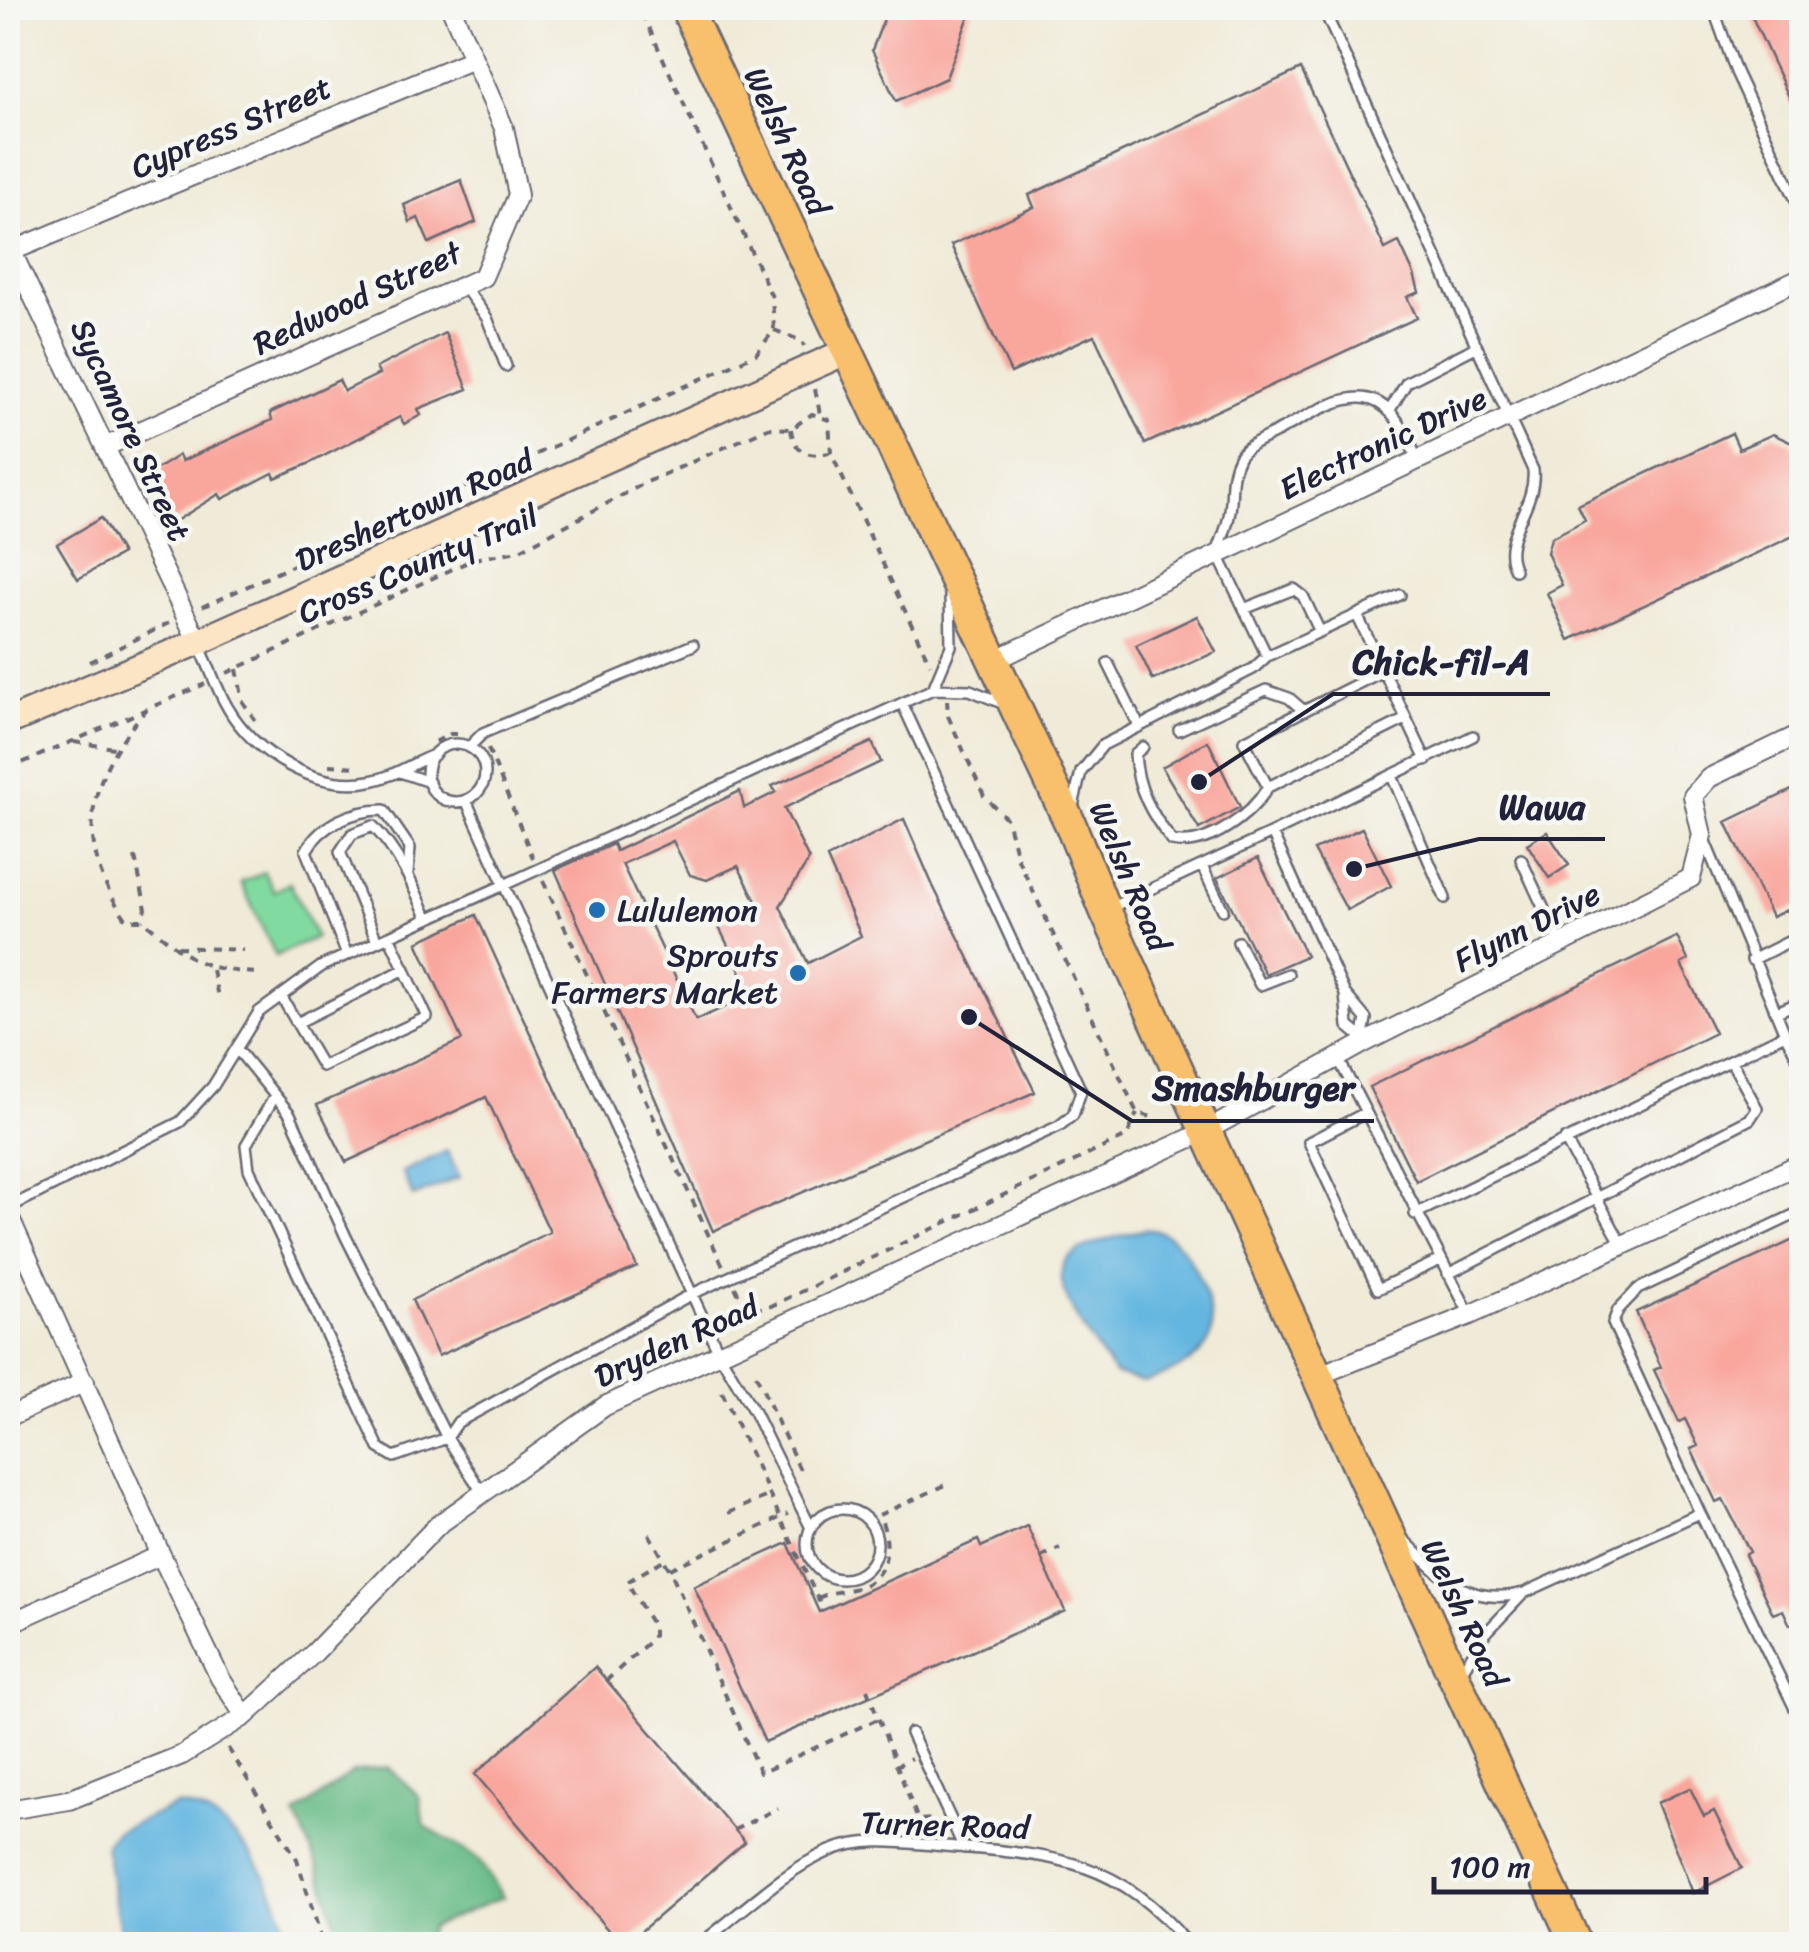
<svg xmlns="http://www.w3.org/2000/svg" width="1809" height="1952" viewBox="0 0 1809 1952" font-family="Sriracha,sans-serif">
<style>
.green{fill:#81dba1;stroke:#527e6e;stroke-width:2.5}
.forest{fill:#68bb87;stroke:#456e61;stroke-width:2.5}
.water{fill:#64b6e0;stroke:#436c8e;stroke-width:2.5}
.building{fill:#f9a69c;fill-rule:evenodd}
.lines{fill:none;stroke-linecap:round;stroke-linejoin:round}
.lane-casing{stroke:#6a6872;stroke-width:14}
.street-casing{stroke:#6a6872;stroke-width:22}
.secondary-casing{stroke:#6a6872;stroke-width:30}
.primary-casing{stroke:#6a6872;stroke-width:35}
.path{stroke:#6a6872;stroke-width:4;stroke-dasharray:8 8;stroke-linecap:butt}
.lane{stroke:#fff;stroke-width:9}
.street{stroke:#fff;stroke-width:18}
.secondary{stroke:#fce5c4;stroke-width:25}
.primary{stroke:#f8bf6c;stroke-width:30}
.poi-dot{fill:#1f6fb2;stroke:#f6f6f2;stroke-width:4}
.labels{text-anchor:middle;stroke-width:9;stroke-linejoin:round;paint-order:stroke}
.street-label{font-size:32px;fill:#22223b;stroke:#f6f6f2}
.poi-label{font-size:32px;fill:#22223b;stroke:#f6f6f2;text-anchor:start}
.leader{fill:none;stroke:#22223b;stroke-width:4}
.callout-dot{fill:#22223b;stroke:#f6f6f2;stroke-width:4}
.callout-label{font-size:35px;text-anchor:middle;font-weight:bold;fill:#22223b;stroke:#f6f6f2;stroke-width:9;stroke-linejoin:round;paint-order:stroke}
</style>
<rect width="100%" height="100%" fill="#f6f6f2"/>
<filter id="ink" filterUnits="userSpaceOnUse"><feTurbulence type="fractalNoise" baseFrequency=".01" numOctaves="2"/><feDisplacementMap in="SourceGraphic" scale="20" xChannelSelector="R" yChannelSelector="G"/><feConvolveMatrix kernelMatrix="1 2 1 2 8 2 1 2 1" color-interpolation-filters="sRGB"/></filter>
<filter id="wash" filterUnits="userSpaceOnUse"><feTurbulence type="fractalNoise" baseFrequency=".0048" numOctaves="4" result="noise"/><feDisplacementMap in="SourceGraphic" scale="40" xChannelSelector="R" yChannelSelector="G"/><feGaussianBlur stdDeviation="2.25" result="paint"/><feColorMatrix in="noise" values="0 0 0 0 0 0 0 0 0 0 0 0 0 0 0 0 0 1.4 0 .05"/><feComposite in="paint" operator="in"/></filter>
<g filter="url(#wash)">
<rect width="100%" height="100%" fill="#f0ebd8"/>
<!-- green -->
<path class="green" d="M264,872L274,891L290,883L316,937L276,956L241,883Z"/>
<!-- forest -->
<path class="forest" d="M388,1767L419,1796L425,1826L478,1859L503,1897L431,1927L425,1944H342L317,1863L295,1815L353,1772Z"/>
<!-- water -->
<path class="water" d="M447,1151L460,1177L413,1197L402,1172Z
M1145,1229C1156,1230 1165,1232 1174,1240C1193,1255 1220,1317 1209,1340C1199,1363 1166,1375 1144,1382L1115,1374C1099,1352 1041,1279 1069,1257C1088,1242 1122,1236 1145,1229Z
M177,1805C236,1810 282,1890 288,1944L122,1942L105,1845L116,1832Z"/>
<g id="blocks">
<!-- building -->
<path class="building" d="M888,8H972L946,78L896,101L872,50Z
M1748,8H1802V125Z
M1301,69L1385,249L1399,242L1414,274L1419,292L1407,297L1417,318L1145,444L1094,335L1011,373L951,245L1034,207L1029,195Z
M461,180L476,222L429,243L418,218L410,222L404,205Z
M445,333L468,389L418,409L421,415L404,424L400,417L308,464L275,478L273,473L222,499L219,494L174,522L144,477L179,455L182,461L272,420L270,413L339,380L344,391L379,374L376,368Z
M1732,433L1739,449L1773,434L1792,443L1802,463V532L1569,640L1547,593L1562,585L1547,553L1551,538L1585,520L1578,505Z
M101,518L122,554L78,579L57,544Z
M1197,616L1216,652L1153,680L1136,645Z
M1208,741L1240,807L1199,829L1162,767Z
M872,742L881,762L784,808L809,860L780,906L808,963L861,936L827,858L904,819L933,886L1035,1092L713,1231L555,870L613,844L616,851L740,791L744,808L776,792L772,786ZM673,841L690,875L707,880L738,866L756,901L716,921L752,995L696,1020L622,864Z
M1802,785V903L1772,917L1726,822Z
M1362,828L1391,886L1347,910L1314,850Z
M1547,832L1569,865L1549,878L1527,844Z
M1258,858L1306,956L1265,974L1217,878Z
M476,915L637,1267L438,1356L412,1300L550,1232L486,1097L346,1162L317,1105L462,1040L417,942Z
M1677,937L1688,960L1681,964L1715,1033L1416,1181L1369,1087Z
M1802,1236V1620L1790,1625L1783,1610L1773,1614L1745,1555L1750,1552L1723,1499L1716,1502L1691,1449L1698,1446L1685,1419L1679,1422L1654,1370L1661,1367L1636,1312Z
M1027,1526L1065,1611L765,1742L694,1586L788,1543L819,1612L978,1540L981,1547Z
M595,1667L745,1842L626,1944H620L475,1774Z
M1690,1788L1704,1816L1714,1811L1742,1868L1693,1893L1657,1803Z"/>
</g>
</g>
<g filter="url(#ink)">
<use href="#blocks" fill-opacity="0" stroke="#6a6872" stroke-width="2.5"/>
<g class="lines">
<!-- lane casing -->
<g class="lane-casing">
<path id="lane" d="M1323,8L1533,470C1537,507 1498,538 1515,570
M1713,8L1736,72L1802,213
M463,285L487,318L506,366
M1391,408L1407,382L1476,347
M1400,595L1267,656L1217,553C1221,541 1227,528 1229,516C1234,495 1228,478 1239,457C1246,444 1271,436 1284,428C1352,390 1385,376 1417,460
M1244,609L1294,589L1303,596L1320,632
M1357,615L1426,760
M199,645C209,665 216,688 228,708C254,754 317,791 370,781C394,777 412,763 434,755
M1108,663L1138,724
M1383,671L1244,741L1268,787L1406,719
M933,689L951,646L950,592
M1179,730L1266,690L1289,698L1304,711
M427 773a29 29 0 1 1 58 0a29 29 0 1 1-58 0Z
M469,747L483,733L693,645
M1143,747L1135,754C1137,789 1151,814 1172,841C1207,849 1251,815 1268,787
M400,772L429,782
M1392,776L1445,898
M1073,806L1081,772L1103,745L1253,669L1267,656
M1704,839L1785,1034
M1521,859L1560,944
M1202,866L1223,910
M1112,907L1272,833
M377,941L340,852L352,834L373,826C399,853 413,885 428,919
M1238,942L1260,985L1288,974
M347,955L306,851C321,824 353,810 384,810L410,848L408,873
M1752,960L1802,935
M1346,995L1366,1019L1363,1035
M281,996L322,1066L427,1017L389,936
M1777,1012L1802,1001
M297,1023L405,969
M1367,1042L1348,1026L1345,994L1272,833L1473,736
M237,1049L290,1114L346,1237L447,1438L394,1457L379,1448L249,1169L246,1145L275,1096
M1338,1058L1470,1315
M1365,1113L1309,1142L1378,1289L1440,1260
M1565,1139L1622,1245
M8,1208L180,1122L213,1086L259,1012L322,966L504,885L466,800
M1415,1214L1785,1034L1802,1066
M1448,1274L1750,1119L1757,1108L1731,1061
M482,1492L447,1438L458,1422L692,1294L1059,1126L1073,1115L1081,1091L902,703
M807 1544a35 35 0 1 1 70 0a35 35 0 1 1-70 0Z
M1700,1513L1802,1723
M811,1528L754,1412L719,1353L504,885L933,689L970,690L1007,705
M1404,1540C1441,1577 1469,1607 1524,1593L1700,1513L1613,1323L1618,1310L1638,1289L1802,1211
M1461,1673L1485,1634L1522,1595
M911,1733L964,1848
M700,1944C740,1914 784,1870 830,1851C867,1836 905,1843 944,1846C1050,1855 1116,1856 1188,1944"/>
</g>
<!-- street casing -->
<g class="street-casing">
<path id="street" d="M8,244L198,642
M12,251L473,59
M107,446L483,277L518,195L504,128L451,8
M991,662L1802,278
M8,1214L161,1555L220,1678L245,1716
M1317,1376L1470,1315L1802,1163
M8,1417L85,1382
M8,1624L161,1555
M8,1810L69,1800L182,1755L245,1716L315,1652L438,1525L605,1406L1206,1131L1366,1042L1691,878L1702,835L1693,796L1709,778L1802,733"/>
</g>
<!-- secondary casing -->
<g class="secondary-casing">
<path id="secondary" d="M8,722L198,642L845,352"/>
</g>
<!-- primary casing -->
<g class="primary-casing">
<path id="primary" d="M686,8L1069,821L1105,910L1576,1944"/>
</g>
<!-- path -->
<path class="path" d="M774,330L802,341L804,346
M815,389L820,414
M791,429C794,452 807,458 829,453
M202,607L756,354L774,330L772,297L640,8
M90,662L171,622
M237,669L243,702L255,720
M227,673L474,559L518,551L647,482L768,428L791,429L812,414L829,420L831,453L930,664
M947,700L948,716L984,796L1007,819L1017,857L1137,1113L1152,1117
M147,709C86,776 72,845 127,920H142C189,956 193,969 256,973
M74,742L114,748
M435,742L450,734H463
M488,748L533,858
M329,765L355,767
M8,769L205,684
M135,857L146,909L142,920
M543,881L723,1266
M177,947L243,950
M212,970L219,1001
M735,1287L745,1308H767L1127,1136L1137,1113
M756,1375L800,1470
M722,1392L823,1610
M728,1513L770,1495
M649,1534L671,1572L760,1773L878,1719
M1041,1557L1060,1548
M670,1569L788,1514
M818,1598C832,1591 842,1592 856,1588C891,1578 892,1542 879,1515L948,1484
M606,1681L653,1638V1626L627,1582L665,1559
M867,1689L918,1820L936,1819
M228,1748L297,1859L323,1944
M895,1767L911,1758
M734,1830L778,1808"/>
<!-- lane -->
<use href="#lane" class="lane"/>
<!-- street -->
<use href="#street" class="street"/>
<!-- secondary -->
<use href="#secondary" class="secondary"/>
<!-- primary -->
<use href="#primary" class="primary"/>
</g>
</g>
<!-- markers -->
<g class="poi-dot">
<circle cx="597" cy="910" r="10"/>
<circle cx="798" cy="973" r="10"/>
</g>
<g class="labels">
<!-- street labels -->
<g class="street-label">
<text transform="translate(231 127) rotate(-23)" y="11">Cypress Street</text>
<text transform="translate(787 141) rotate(65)" y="11">Welsh Road</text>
<text transform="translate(357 298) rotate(-25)" y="11">Redwood Street</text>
<text transform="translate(131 430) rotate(65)" y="11">Sycamore Street</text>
<text transform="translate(1383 443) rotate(-25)" y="11">Electronic Drive</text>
<text transform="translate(414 510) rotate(-24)" y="11">Dreshertown Road</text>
<text transform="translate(418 564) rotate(-23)" y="11">Cross County Trail</text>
<text transform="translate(1130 876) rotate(67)" y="11">Welsh Road</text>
<text transform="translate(1527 927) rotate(-27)" y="11">Flynn Drive</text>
<text transform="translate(676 1341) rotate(-25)" y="11">Dryden Road</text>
<text transform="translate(1464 1613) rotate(65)" y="11">Welsh Road</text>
<text transform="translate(945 1825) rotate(2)" y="11">Turner Road</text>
</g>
<!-- poi labels -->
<g class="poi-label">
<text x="617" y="921">Lululemon</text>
<text x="778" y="966" text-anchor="end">Sprouts<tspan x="778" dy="37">Farmers Market</tspan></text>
</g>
</g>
<!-- callouts -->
<path class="leader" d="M1199 782L1333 694H1550M1354 869L1479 839H1605M969 1017L1132 1121H1374"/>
<g class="callout-dot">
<circle cx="1199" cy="782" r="10"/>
<circle cx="1354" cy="869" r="10"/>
<circle cx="969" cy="1017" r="10"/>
</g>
<g class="callout-label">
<text x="1441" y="674">Chick-fil-A</text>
<text x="1542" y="819">Wawa</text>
<text x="1253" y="1100">Smashburger</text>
</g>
<!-- margin -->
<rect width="1809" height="1952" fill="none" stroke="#f6f6f2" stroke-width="40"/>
<!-- scale -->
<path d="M1434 1877v15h272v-15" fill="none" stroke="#22223b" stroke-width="5"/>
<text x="1449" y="1877" font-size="30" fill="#22223b" stroke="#f6f6f2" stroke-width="8" paint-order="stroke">100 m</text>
</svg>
